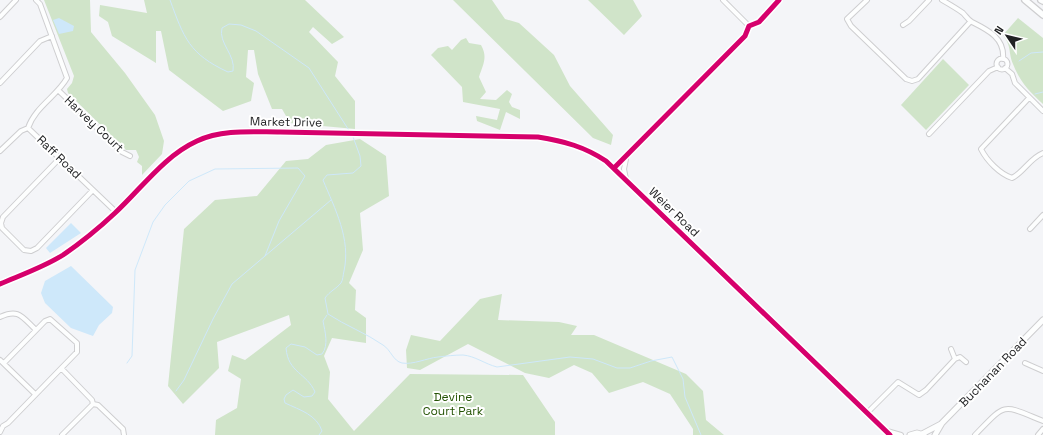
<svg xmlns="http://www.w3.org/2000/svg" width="1043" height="435" viewBox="0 0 1043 435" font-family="'Space Grotesk',sans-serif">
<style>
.green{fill:#d0e4c9}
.water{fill:#cee8fa}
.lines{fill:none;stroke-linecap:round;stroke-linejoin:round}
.stream{stroke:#cee8fa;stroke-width:1}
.minor-casing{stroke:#ceced0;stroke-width:6}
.major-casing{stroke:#ceced0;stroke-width:7}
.highway-casing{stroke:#ceced0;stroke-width:8}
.minor{stroke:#fdfefe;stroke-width:4}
.major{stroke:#fdfefe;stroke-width:5}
.highway{stroke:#fdfefe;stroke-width:5.5}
.cycleway-casing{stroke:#fff;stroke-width:8}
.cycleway{stroke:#d6006c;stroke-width:5}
.labels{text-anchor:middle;stroke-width:4;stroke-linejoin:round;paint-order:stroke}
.street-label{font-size:12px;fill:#212224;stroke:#fff}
.park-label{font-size:12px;fill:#245304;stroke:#fff}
</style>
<rect width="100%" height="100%" fill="#f4f5f8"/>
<!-- green -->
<path class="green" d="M44,0H90L91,32L125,73L155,115L164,141L162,154L142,175V166L137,162L139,157L136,150H126L68,93L67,89L72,83L74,76Z
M144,0H305L344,37L332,44L313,27L309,32L338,62L335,76L355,101V129L290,123L282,109H272L258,74L254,50H248L246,77L254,83L251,101L223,111L169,70L161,31H156V63L112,36L108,22L99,16L100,5L147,13Z
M453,0H492L505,19L519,23L554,55L570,86L613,135L611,145L593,138Z
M588,0H633L642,16L624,35Z
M1018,18L1043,38V104C1029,91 1020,82 1013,64C1008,52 1012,47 1003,35Z
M466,38L469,43L481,45C488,57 483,65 479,77L486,92L480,99L496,100L507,90L512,94L509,102L512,107L520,110V119L506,112L500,130L477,121L476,116L497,120L500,109L463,102L462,87L431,55L438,48L448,46L452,50L461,40Z
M943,59L969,85L926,130L901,105Z
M360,139L386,156L389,196L360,213L363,250L349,283L356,290L355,310L366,318V343L332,338L324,356L330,372L328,399L354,431L410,374L523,375L555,422V435H215L216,420L237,408L241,379L228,371L232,355L245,360L291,325L289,315L217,342L219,368L183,404L168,386L184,229L215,200L257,196L286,161L308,159L326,145Z
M502,294L498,320L559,322L577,326L571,335H594L686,374L703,391L706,420L724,435H693V429L670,394L643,382L609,393L592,373L574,365L549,378L525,373L468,344L420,370L407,368L406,350L411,335L440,341L480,299Z"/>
<!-- water -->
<path class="water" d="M59,18L74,26L73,31L59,34L53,20Z
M71,223L81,233L50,253L46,248Z
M71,266L113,307L112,313L99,325L93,336L71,328L45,303L41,293L45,281Z"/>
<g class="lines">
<!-- stream -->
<path class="stream" d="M170,0C184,38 189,54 228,72L233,71C236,55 218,43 222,28L229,24L241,25L256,31L309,68L350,132
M1019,61L1031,53L1043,52
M1035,94L1043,92
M352,134L360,156L361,166L353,173L327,175L323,180C335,209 351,239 344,271C343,275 343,280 341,283C336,289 330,291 325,298L328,314C346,326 366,333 383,345C391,350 393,361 402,363C413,365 427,358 438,357C446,356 455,355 463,355C475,356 485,364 497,367L570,357L593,359L617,368H630L651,361L672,357L683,379L685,397L701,435
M127,363L132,356L135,270L153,222L165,205L189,181L215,169L298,168L305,176L279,221L265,256
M176,391L184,380L213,319L232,284L331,200
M319,435L322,431C317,415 300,410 285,403L284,399L286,395L293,390L304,397L312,396L315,392C307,373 288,373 286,348L291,344L305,347L317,355L322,354C329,345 325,332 323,321L327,315"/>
<!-- minor casing -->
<g class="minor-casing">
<path id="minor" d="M723,0L749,26
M867,0L847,19L851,26L906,79L912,81L918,79L970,22
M942,0C949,4 956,8 963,13C966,16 968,20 972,22C988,30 1005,38 1003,59
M0,17L16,0
M903,25L909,21L929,0
M996.5 64a5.5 5.5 0 1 1 11 0a5.5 5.5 0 1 1-11 0Z
M1005,68L1012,74L1015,83L1043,111
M0,83L40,41L52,36
M58,90L122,152L130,156
M1029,98L981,149C987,161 1000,174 1012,178C1024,172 1030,158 1043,153
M28,128C35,107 57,96 67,78L40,4L36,0
M929,134L989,71L998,67
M0,151L21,131L28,128L116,212
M59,159L3,217L1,223L2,228L24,250L31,251L37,248L93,190
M626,159L624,169L626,179
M614,168L745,36L749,26L759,22L779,0
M1030,229L1043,215
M0,284C21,275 44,267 63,255C82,242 99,228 115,213C141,189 164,156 197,141C222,129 253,132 280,132L538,137C564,141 585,147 606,161L890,435
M0,317C19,308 22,317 36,330
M955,359L960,357L966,362
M0,360L35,394
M1025,363L1043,371
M62,369L92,400L93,404L98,405L123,429L124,435
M867,413L898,382L919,395L926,390L955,359L951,349
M887,431L901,435
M0,432L3,426L8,423L77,352V343L50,319L45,321L4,363
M62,435L93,404
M975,435C1007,402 1001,404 1043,421
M1038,435L1043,429"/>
</g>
<!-- major casing -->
<g class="major-casing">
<path id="major" d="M922,434L941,424
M910,435L917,433L924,435
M935,435L942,423L1043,320"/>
</g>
<!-- highway casing -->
<g class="highway-casing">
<path id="highway" d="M1025,0L1043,15
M1041,0L1043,1"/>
</g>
<!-- minor -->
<use href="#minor" class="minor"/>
<!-- major -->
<use href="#major" class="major"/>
<!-- highway -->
<use href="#highway" class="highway"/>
<!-- cycleway casing -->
<g class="cycleway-casing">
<path id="cycleway" d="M614,168L745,36L749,26L759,22L779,0
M0,284C21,275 44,267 63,255C82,242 99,228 115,213C141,189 164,156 197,141C222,129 253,132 280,132L538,137C564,141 585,147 606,161L890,435"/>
</g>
<!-- cycleway -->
<use href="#cycleway" class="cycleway"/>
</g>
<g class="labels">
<!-- street labels -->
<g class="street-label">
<text transform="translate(286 122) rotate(1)" y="4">Market Drive</text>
<text transform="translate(94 124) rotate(43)" y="4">Harvey Court</text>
<text transform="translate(59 157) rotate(44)" y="4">Raff Road</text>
<text transform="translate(674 212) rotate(44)" y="4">Weier Road</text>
<text transform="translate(993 372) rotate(-46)" y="4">Buchanan Road</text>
</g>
<!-- park labels -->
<g class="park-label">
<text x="453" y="401">Devine<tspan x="453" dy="14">Court Park</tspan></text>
</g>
</g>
<!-- north arrow -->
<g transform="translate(1007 36) rotate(305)" stroke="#ffffff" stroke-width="3" paint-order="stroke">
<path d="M0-3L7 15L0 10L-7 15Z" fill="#212224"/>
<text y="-6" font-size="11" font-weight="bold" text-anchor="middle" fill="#212224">N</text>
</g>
</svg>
